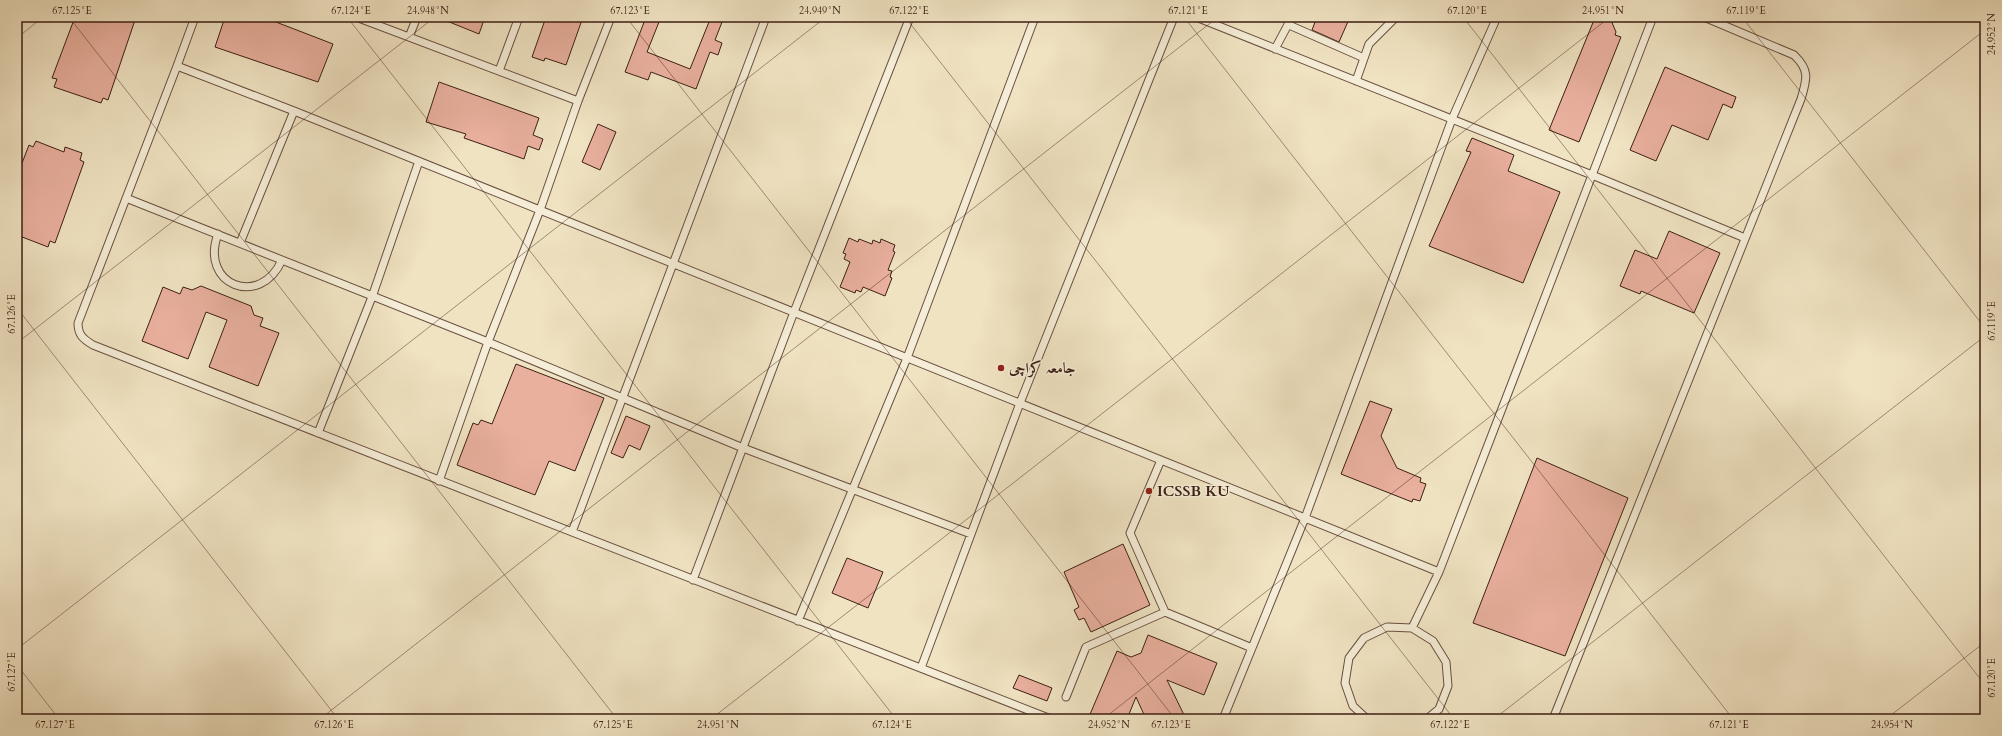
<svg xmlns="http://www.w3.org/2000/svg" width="2002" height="736" viewBox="0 0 2002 736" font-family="Cardo,Amiri,serif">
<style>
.building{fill:#e9b09e;stroke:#3c1f15}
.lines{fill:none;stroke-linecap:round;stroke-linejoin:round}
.lane-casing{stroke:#695040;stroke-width:9}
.lane{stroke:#f5edd7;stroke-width:7}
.ticks{fill:none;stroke:#3c1f15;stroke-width:1;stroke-opacity:0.45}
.poi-dot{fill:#8f2418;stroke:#f5edd7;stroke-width:1.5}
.labels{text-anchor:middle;stroke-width:3;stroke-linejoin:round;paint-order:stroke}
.poi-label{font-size:15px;font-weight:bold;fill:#3c1f15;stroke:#f5edd7;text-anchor:start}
.neatline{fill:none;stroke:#3c1f15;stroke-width:1.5}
.ticks-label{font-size:10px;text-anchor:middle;fill:#3c1f15}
</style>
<rect width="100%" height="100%" fill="#f0e3c2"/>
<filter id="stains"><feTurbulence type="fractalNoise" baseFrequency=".005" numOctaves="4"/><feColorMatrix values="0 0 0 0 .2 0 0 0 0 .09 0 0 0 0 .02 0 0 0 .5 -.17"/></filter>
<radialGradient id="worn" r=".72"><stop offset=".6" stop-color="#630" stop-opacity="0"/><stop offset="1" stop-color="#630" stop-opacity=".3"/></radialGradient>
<!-- building -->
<path class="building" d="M75,17H136L108,100L103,98L101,103L54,87L57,79L52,78Z
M225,17H263L333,44L318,82L215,47Z
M437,17H485L479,34Z
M546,17H583L566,65L545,58L544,61L532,57Z
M646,17H661L647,52L690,69L711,17H724L715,40L722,43L718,55L710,52L696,89L651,72L648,80L625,72Z
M1317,17H1350L1339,42L1312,30Z
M1610,18L1616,32L1615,35L1621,37L1579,142L1549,130L1594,20L1600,22Z
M1665,67L1736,97L1732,108L1723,104L1708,140L1672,125L1656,161L1630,150Z
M439,82L539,118L533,135L543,139L539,150L528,146L524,159L464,138L466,134L426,122Z
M598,124L616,132L600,170L582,162Z
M1472,138L1514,155L1508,171L1560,192L1523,283L1429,246L1471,152L1466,151Z
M36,141L64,152L65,147L82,153L80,160L84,162L55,243L50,241L48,247L17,235V176L29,145L33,147Z
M1669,231L1720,253L1694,313L1641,291L1640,294L1620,286L1635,250L1657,259Z
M849,238L858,242L859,239L872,244L873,240L880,243L881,239L895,245L893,251L895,252L888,270L892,271L890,277L892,278L885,296L863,287L861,292L856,290L855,293L840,287L850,262L844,259L846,254L843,253Z
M201,286L251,306L254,315L263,318L260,326L279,333L258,386L209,367L227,320L206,312L188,359L142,341L163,287L180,294L183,287L192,290Z
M516,364L604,398L575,471L549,461L535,495L457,465L473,423L478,425L481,420L492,424Z
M1370,401L1392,409L1381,436L1397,468L1421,478L1420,482L1426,484L1420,501L1413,499L1412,502L1341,474Z
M626,416L650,426L640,450L629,445L623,458L611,453Z
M1537,458L1628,498L1565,656L1473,623Z
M1123,544L1150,605L1091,632L1084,618L1079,620L1074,610L1079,607L1064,572Z
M847,558L883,572L868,608L832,593Z
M1148,635L1217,663L1204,695L1167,680L1186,719H1146L1136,697L1127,719H1088L1117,651L1131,657L1141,653Z
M1019,675L1052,688L1047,701L1013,688Z"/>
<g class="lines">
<!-- lane casing -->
<g class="lane-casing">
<path id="lane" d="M195,17L177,66L294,111L240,243
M356,17L578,101
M1196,17L1592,175L1745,238
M1289,25L1364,58
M409,37L417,17
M1275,49L1292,17
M177,66L78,323C78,335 83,339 93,345L1051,719
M499,71L519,17
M1356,81L1369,44L1396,17
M294,111L1439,572
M126,198L488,342L743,448L971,534
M218,234C199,285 260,309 282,260
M318,433L372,297L419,161
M1161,460L1130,533L1165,612L1252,648
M439,481L488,342L540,210L578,101L611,17
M572,532L766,17
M693,580L794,312L910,17
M798,621L907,358L1035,17
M1412,628L1439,572L1653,17
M921,668L1020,403L1174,17
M1066,697L1086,647L1165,612
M1223,719L1305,518L1452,119L1497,17
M1367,719L1353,706L1345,683L1349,658L1364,638L1387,627L1412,628L1433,641L1446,662L1448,686L1439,709L1427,719
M1553,719L1801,99C1807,79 1810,70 1794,55L1704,17"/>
</g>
<!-- lane -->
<use href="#lane" class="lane"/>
</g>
<!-- ticks -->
<path class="ticks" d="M69,17L617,719M347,17L896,719M626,17L1175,719M905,17L1454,719M1184,17L1733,719M1463,17L1985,685M1742,17L1985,328M17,38L43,17M17,308L338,719M17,343L435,17M17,649L826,17M17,665L59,719M320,719L1218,17M711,719L1610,17M1103,719L1985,30M1494,719L1985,336M1886,719L1985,642"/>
<!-- markers -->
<g class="poi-dot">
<circle cx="1001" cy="368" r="4"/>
<circle cx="1149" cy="491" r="4"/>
</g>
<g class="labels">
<!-- poi labels -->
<g class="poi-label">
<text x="1009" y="373">جامعہ کراچی</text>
<text x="1157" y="496">ICSSB KU</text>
</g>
</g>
<!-- margin -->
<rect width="2002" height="736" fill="none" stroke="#f0e3c2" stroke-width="44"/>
<rect x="22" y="22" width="1958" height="692" class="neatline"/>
<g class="ticks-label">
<text x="72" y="14">67.125°E</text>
<text x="351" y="14">67.124°E</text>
<text x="428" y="14">24.948°N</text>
<text x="630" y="14">67.123°E</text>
<text x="820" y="14">24.949°N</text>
<text x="909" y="14">67.122°E</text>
<text x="1188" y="14">67.121°E</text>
<text x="1467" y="14">67.120°E</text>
<text x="1603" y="14">24.951°N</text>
<text x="1746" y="14">67.119°E</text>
<text transform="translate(1991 34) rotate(-90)" y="4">24.952°N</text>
<text transform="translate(11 314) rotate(-90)" y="4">67.126°E</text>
<text transform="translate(1991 321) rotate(-90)" y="4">67.119°E</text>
<text transform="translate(11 672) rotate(-90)" y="4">67.127°E</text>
<text transform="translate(1991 678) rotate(-90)" y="4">67.120°E</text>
<text x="55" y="728">67.127°E</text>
<text x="334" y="728">67.126°E</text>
<text x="613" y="728">67.125°E</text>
<text x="718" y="728">24.951°N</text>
<text x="892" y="728">67.124°E</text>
<text x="1109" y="728">24.952°N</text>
<text x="1171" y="728">67.123°E</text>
<text x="1450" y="728">67.122°E</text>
<text x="1729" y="728">67.121°E</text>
<text x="1892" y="728">24.954°N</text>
</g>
<rect width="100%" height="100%" filter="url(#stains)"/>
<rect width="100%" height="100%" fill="url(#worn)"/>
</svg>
